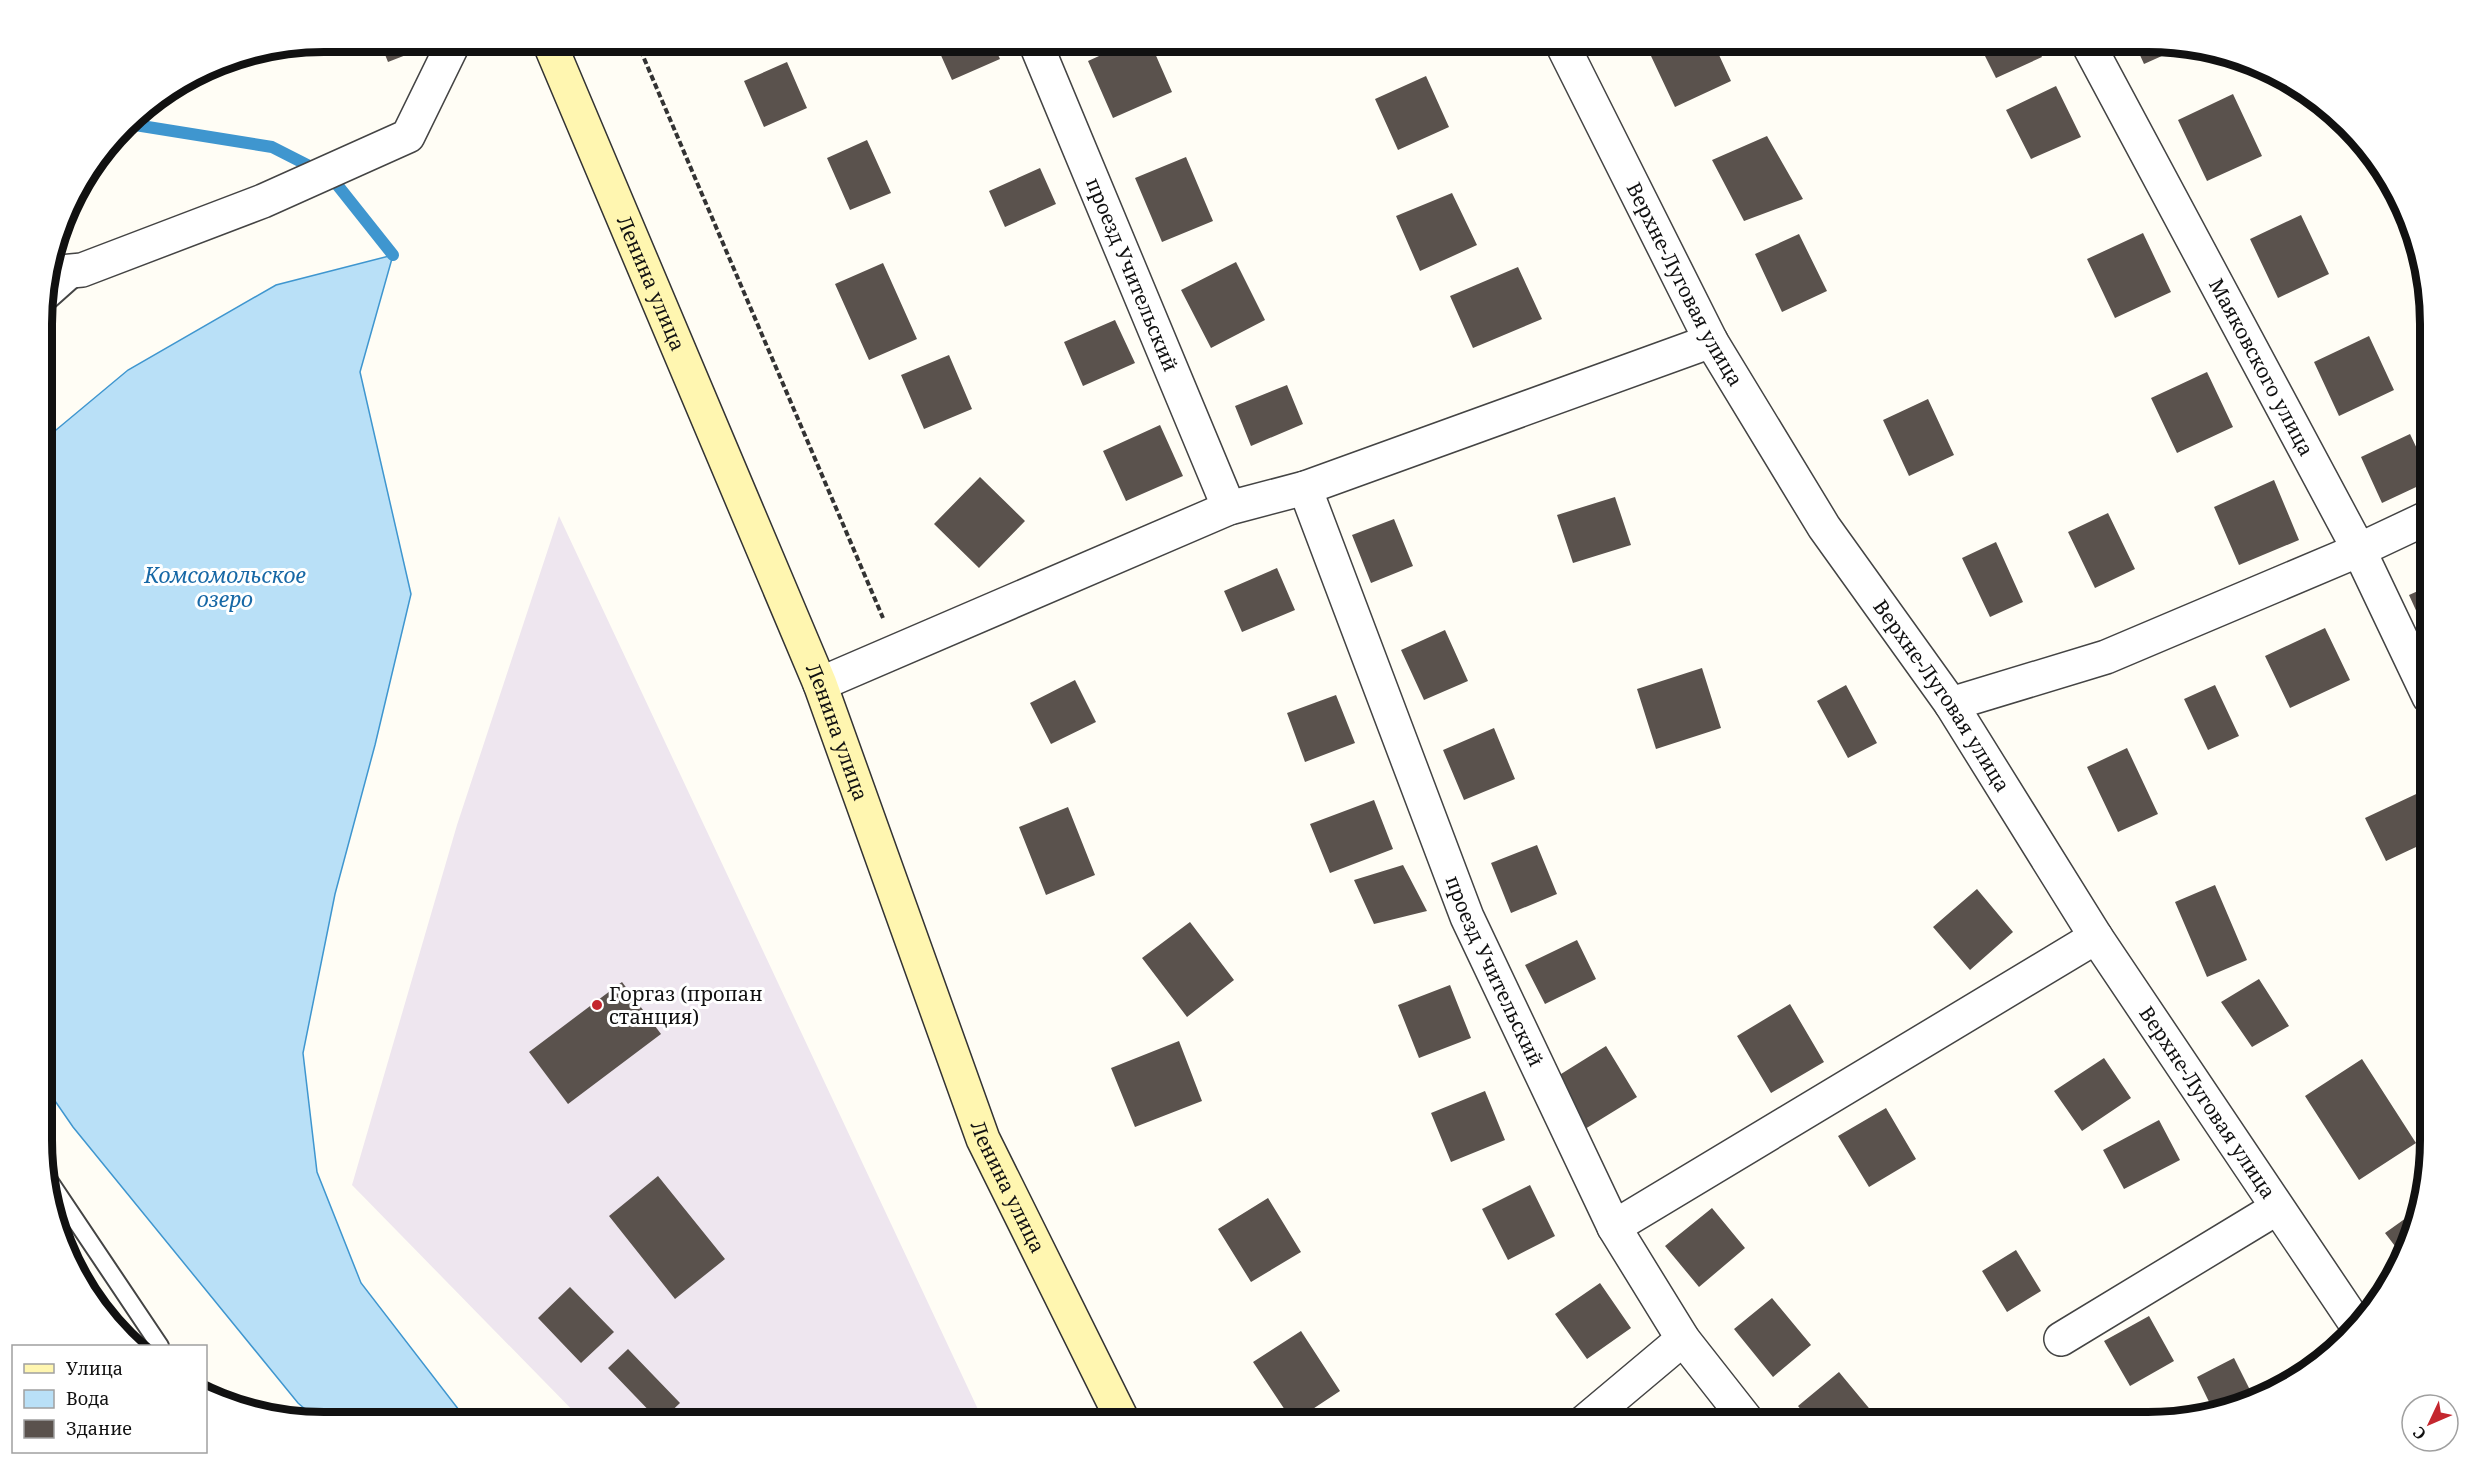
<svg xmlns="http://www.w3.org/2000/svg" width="2472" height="1465" viewBox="0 0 2472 1465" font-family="'Noto Serif',serif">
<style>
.industrial{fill:#eee6ef}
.water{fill:#b9e0f7;stroke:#3f96cf;stroke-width:1.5}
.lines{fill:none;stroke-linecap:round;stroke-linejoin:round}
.stream{stroke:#3f96cf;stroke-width:12}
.building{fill:#5a524d}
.lane-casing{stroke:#444;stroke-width:20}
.street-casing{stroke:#444;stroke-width:36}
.secondary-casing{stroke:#333;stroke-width:36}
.path{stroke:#333;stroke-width:4;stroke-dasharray:6 3;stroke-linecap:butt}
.lane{stroke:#fff;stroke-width:16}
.street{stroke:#fff;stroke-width:33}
.secondary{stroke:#fff6b0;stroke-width:33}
.poi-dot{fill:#c4262e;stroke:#fff;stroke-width:2}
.labels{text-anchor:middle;stroke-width:6;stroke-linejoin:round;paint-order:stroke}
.street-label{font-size:20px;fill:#111;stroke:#fff}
.poi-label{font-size:20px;fill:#111;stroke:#fff;text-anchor:start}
.water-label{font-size:21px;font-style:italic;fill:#1768a6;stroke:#fff}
.rim{fill:none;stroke:#111;stroke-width:8}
</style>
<rect width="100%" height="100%" fill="#fffdf5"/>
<!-- industrial -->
<path class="industrial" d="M559,516L983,1420L976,1423H585L352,1185L457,825Z"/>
<!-- water -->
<path class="water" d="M393,255L360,372L411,594L375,745L335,894L303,1053L317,1172L361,1283L469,1423H321L298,1403L73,1127L44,1085V440L128,370L276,285Z"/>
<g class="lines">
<!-- stream -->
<path class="stream" d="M129,124L272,147L331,177L393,255"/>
</g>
<!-- building -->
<path class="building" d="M380,42H421L424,48L388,62Z
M935,42H992L1000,59L952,80Z
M1130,42H1150L1172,92L1113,118L1088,61Z
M1337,42H1361L1341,51Z
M1681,42H1713L1731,81L1675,107L1651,56Z
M1978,42H2034L2042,57L1996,78Z
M2134,42H2148L2182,47L2144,64Z
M787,62L807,108L764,127L744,81Z
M1426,76L1449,127L1398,150L1375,99Z
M2056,86L2081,137L2031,159L2006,110Z
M2233,94L2262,156L2207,181L2178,120Z
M1767,136L1803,199L1744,221L1712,160Z
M867,140L891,193L850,210L827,158Z
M1186,157L1213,221L1162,242L1135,178Z
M1040,168L1056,204L1005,227L989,191Z
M1452,193L1477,245L1420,271L1396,216Z
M2301,215L2329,274L2278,298L2250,239Z
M2143,233L2171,292L2115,318L2087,259Z
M1799,234L1827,291L1782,312L1755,254Z
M1236,262L1265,320L1211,348L1181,290Z
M883,263L917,339L869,360L835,284Z
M1518,267L1542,319L1473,348L1450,296Z
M1115,320L1135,363L1083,386L1064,342Z
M2369,336L2394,390L2339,416L2314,362Z
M949,355L972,409L924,429L901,375Z
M2207,372L2233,427L2177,453L2151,398Z
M1287,385L1303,424L1251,446L1235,406Z
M1928,399L1954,455L1909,476L1883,420Z
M1160,425L1183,476L1126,501L1103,451Z
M2410,434L2429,474V481L2382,503L2361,457Z
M980,477L1025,521L979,568L934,524Z
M2274,480L2299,540L2239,565L2214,507Z
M1615,497L1631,545L1573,563L1557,515Z
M2108,513L2135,569L2095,588L2068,532Z
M1394,519L1413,566L1371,583L1352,535Z
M1996,542L2023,602L1990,617L1962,558Z
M1277,568L1295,610L1242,632L1224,591Z
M2429,586V639L2409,595Z
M2325,628L2350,680L2290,708L2265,656Z
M1445,630L1468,681L1424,700L1401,650Z
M1702,668L1721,728L1656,749L1637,689Z
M1075,680L1096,722L1051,744L1030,703Z
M1846,685L1877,743L1848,758L1817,701Z
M2215,685L2239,736L2208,750L2184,699Z
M1336,695L1355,743L1305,762L1287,713Z
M1494,728L1515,779L1464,800L1443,750Z
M2127,748L2158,814L2118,832L2087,767Z
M2429,788V841L2386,861L2365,818Z
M1374,800L1393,849L1330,873L1310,824Z
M1068,807L1095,875L1046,895L1019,827Z
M1537,845L1557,894L1511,913L1491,863Z
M1403,865L1427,911L1374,924L1354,880Z
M2215,885L2247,960L2207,977L2175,902Z
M1977,889L2013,932L1970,970L1933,927Z
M1190,922L1234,980L1187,1017L1142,958Z
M1577,940L1596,979L1545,1004L1525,965Z
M2259,979L2289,1026L2252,1047L2221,1002Z
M622,982L661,1034L568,1104L529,1052Z
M1450,985L1471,1038L1419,1058L1398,1005Z
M1790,1004L1824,1062L1771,1093L1737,1036Z
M1179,1041L1202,1101L1135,1127L1111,1068Z
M1606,1046L1637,1097L1585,1129L1553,1079Z
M2104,1058L2131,1098L2082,1131L2054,1091Z
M2362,1059L2416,1143L2359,1180L2305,1096Z
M1485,1091L1505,1140L1451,1162L1431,1113Z
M1886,1108L1916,1159L1869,1187L1838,1136Z
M2159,1120L2180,1160L2124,1189L2103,1150Z
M658,1176L725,1259L675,1299L609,1216Z
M1530,1185L1555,1236L1508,1260L1482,1209Z
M1268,1198L1301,1252L1251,1282L1218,1229Z
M1712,1208L1745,1248L1699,1287L1665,1246Z
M2413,1213L2402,1247L2401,1254L2385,1233Z
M2016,1250L2041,1291L2007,1312L1982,1271Z
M1600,1283L1631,1328L1587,1359L1555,1314Z
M570,1287L614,1332L581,1363L538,1318Z
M1772,1298L1811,1345L1773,1377L1734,1329Z
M2149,1316L2174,1361L2130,1386L2104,1341Z
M1301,1331L1340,1391L1293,1422L1253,1362Z
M628,1349L680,1403L660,1422L608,1368Z
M2234,1358L2253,1396L2212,1408L2197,1377Z
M1839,1372L1873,1413L1862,1423H1812L1798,1406Z"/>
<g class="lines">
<!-- lane casing -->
<g class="lane-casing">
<path id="lane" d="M44,305L80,273
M44,1173L160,1346"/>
</g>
<!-- street casing -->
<g class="street-casing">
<g id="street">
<path id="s1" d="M1035,42L1229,508"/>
<path id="s2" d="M1561,42L1711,341L1824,527L1951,704L2096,937L2358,1327"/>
<path id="s3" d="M2087,42L2359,550L2429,697"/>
<path d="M49,273L82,270L263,201L408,136L454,42"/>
<path id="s4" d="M1305,488L1467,917L1614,1227L1683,1339L1749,1423"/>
<path d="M820,684L1229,508L1305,488L1711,341"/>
<path d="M1951,704L2106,657L2359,550L2429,517"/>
<path d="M1614,1227L2096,937"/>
<path d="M2061,1339L2277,1208"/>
<path d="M1583,1423L1683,1339"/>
</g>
</g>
<!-- secondary casing -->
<g class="secondary-casing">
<g id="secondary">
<path id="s5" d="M549,42L820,684L983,1139L1124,1423"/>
</g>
</g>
<!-- path -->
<path class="path" d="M637,42L883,618"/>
<!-- lane -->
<use href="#lane" class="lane"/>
<!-- street -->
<use href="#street" class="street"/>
<!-- secondary -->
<use href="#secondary" class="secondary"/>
</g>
<!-- markers -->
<circle class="poi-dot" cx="597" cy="1005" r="6"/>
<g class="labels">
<!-- street labels -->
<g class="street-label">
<text dy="7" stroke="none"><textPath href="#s1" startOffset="252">проезд Учительский</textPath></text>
<text dy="7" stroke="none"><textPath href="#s2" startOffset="272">Верхне-Луговая улица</textPath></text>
<text dy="7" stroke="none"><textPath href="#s5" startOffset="262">Ленина улица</textPath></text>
<text dy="7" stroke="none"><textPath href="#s3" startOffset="369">Маяковского улица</textPath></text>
<text dy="7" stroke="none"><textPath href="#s2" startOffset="758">Верхне-Луговая улица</textPath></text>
<text dy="7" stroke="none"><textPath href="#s5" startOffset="748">Ленина улица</textPath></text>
<text dy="7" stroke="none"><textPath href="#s4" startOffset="519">проезд Учительский</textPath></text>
<text dy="7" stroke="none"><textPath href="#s2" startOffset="1244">Верхне-Луговая улица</textPath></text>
<text dy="7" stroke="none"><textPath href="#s5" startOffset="1234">Ленина улица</textPath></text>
</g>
<!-- poi labels -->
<g class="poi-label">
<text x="609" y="1001">Горгаз (пропан<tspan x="609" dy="23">станция)</tspan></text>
</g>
<!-- water labels -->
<g class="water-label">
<text x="225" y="583">Комсомольское<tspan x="225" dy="24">озеро</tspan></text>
</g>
</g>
<!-- crop -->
<path d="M0 0H2472V1465H0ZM324 52H2148A272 272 0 0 1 2420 324V1140A272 272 0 0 1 2148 1412H324A272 272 0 0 1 52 1140V324A272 272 0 0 1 324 52Z" fill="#fff" fill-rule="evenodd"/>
<path class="rim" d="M324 52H2148A272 272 0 0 1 2420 324V1140A272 272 0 0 1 2148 1412H324A272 272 0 0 1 52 1140V324A272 272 0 0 1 324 52Z"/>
<!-- legend -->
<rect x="12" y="1345" width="195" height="108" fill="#ffffff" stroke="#a0a0a0" stroke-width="1.5"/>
<rect x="24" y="1364" width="30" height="9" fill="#fff6b0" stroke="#a0a0a0" stroke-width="1.5"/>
<text x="66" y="1375" font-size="18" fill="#111111">Улица</text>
<rect x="24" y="1390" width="30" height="18" fill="#b9e0f7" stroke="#a0a0a0" stroke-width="1.5"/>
<text x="66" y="1405" font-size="18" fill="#111111">Вода</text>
<rect x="24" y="1420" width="30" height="18" fill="#5a524d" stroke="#a0a0a0" stroke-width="1.5"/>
<text x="66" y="1435" font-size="18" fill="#111111">Здание</text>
<!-- north arrow -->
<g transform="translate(2430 1423) rotate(226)"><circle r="28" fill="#ffffff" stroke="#a0a0a0" stroke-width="1.5"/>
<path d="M0-4.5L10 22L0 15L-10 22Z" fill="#c4262e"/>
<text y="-9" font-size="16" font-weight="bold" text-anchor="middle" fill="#111111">С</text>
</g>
</svg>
